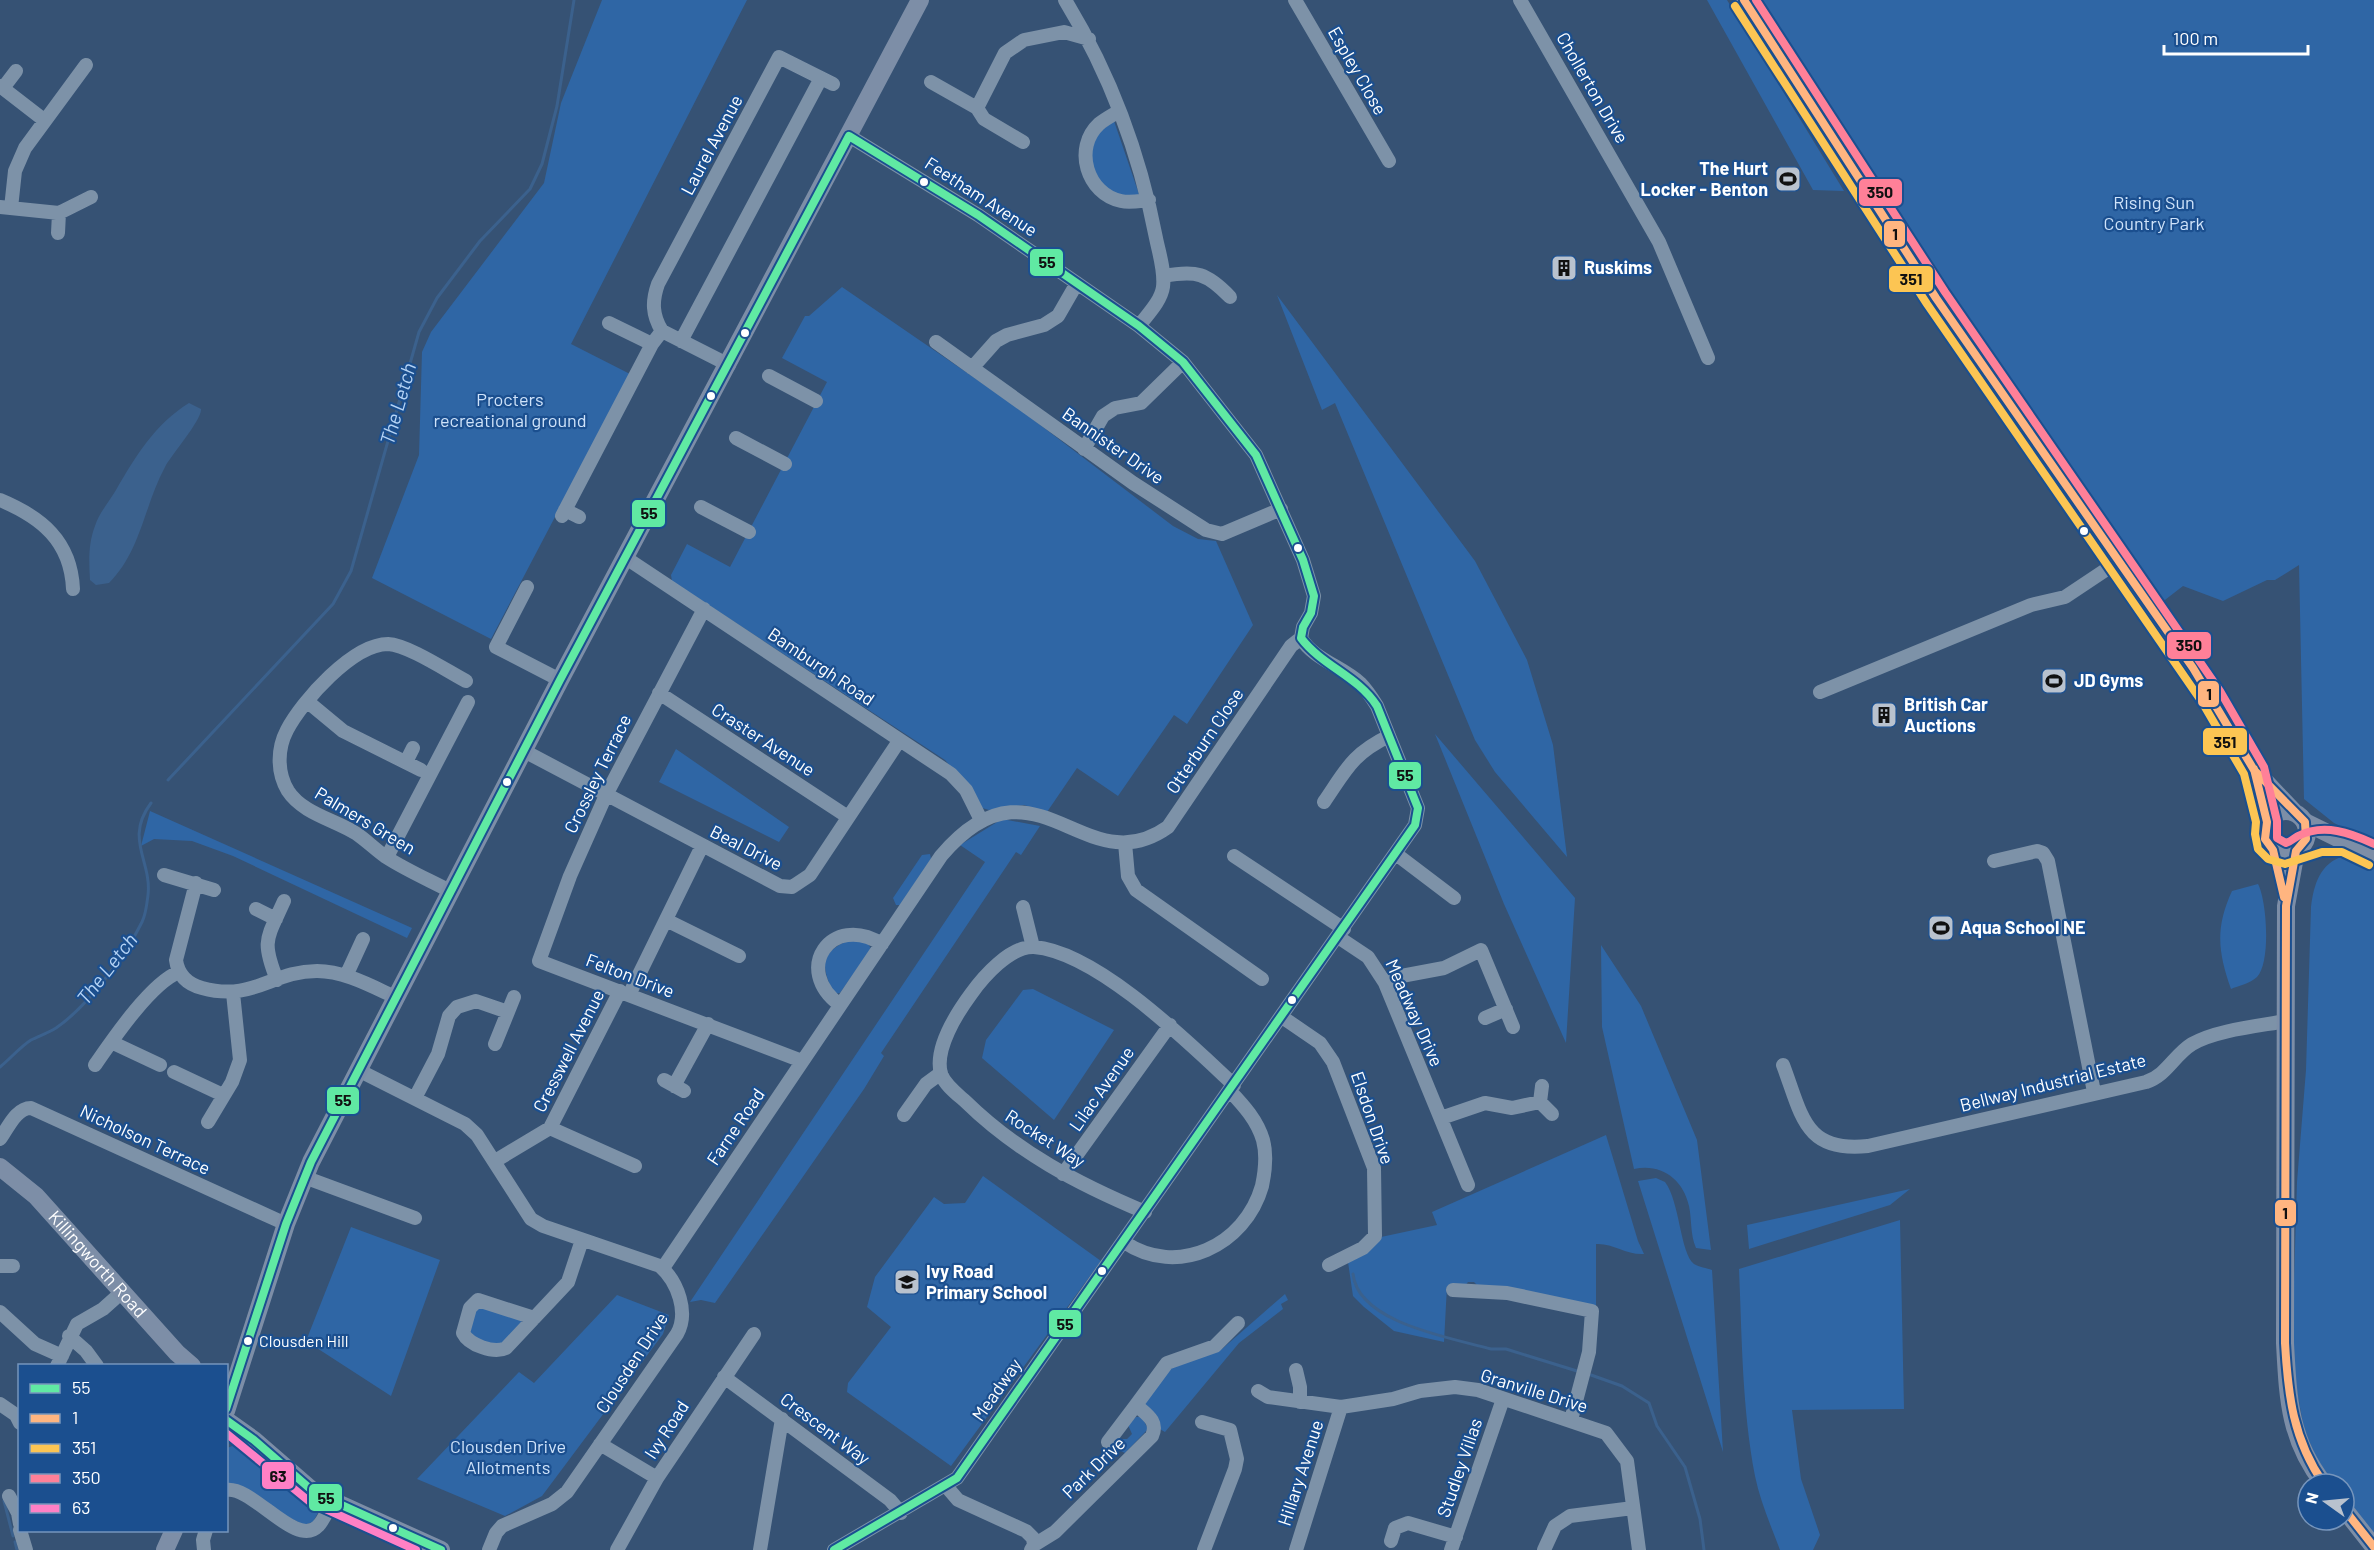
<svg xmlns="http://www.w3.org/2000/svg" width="2374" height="1550" viewBox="0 0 2374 1550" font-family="Barlow,sans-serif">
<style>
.green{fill:#2f66a5}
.water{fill:#3b618d}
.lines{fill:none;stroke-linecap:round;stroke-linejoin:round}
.stream{stroke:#3b618d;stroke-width:3}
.minor{stroke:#7d92a8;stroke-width:14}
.major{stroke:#7d8ea7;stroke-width:18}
.bus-1-casing{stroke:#1b4f8f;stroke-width:12}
.bus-2-casing{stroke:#1b4f8f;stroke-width:12}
.bus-3-casing{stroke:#1b4f8f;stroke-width:12}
.bus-4-casing{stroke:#1b4f8f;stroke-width:12}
.bus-5-casing{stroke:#1b4f8f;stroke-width:12}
.bus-1{stroke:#60e9a3;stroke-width:8}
.bus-2{stroke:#ffb580;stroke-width:8}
.bus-3{stroke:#fcc553;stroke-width:8}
.bus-4{stroke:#ff8098;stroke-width:8}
.bus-5{stroke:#ff80c5;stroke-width:8}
.bus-dot{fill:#fff;stroke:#1b4f8f;stroke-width:2}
.labels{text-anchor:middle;stroke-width:4.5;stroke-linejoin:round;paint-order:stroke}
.bus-label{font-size:16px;fill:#fff;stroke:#1b4f8f;text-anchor:start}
.street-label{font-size:18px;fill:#fff;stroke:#1b4f8f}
.poi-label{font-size:18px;font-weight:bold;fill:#fff;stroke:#1b4f8f;text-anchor:start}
.park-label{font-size:18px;fill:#cfe3fa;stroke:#1b4f8f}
.water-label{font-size:20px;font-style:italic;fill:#b5d3f5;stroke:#1b4f8f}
.line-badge{stroke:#1b4f8f;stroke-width:2}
.pale-badge-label{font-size:16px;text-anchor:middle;font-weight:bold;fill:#111}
</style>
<rect width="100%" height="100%" fill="#365274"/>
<!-- green -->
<path class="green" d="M602,0H747L571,344L630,374L491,639L372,578L419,455L422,352L431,332L544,183L561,103Z
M1707,0H1727L1844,191L1813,190Z
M1759,0H2374V843L2334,823L2304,799L2299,565L2275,580H2267L2223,601L2183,586L2161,603L1950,293Z
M1114,121L1140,197C1134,197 1126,199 1121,197C1095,192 1085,159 1096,136C1099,130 1109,126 1114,121Z
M842,287L1014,405L1173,526L1198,539L1216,541L1253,625L1187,724L1174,715L1118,796L1077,768L1047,812L1024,805L989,810L979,807L967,785L945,760L672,581L671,575L687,544L730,567L827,382L782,358L805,316H809Z
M1277,295L1475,561L1527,660L1553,745L1567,857L1495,772L1475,740L1335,403L1322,410Z
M1435,734L1575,898L1566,1043L1504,904Z
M676,749L789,827L779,842L659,782Z
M150,811L412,928L407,938L233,856L192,841L154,839L141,846Z
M1002,819L1040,826L1021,855L1016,852L881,1053L884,1056L864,1089L715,1303L701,1300L690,1302L985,862L960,845Z
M930,854L931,859L900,905H896L893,898L922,855Z
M2344,856L2374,867V1535L2344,1497V1484H2334L2317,1459L2304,1429L2295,1380L2293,1315L2297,1182L2306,1070L2311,907C2314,884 2320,863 2344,856Z
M2258,884C2267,901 2271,962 2257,977C2251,983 2238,986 2231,989C2218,952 2215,928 2232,891Z
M850,940L868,943L871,949L840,993L834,994C821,967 819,952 850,940Z
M1601,945L1641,1006L1697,1140L1711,1250L1696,1248C1690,1234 1692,1220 1689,1206C1683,1179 1661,1163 1634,1169L1602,1027Z
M1033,989L1114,1030L1054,1120L982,1058L986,1040L1023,990Z
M1606,1135L1638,1241L1644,1254C1626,1255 1613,1243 1596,1244V1307L1478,1286L1474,1282H1468L1465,1286H1447L1444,1342L1394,1331L1364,1307L1353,1296L1348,1262L1381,1237L1437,1225L1432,1212Z
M983,1176L1101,1261L951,1466L847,1392L848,1383L891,1327L867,1307L875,1277L934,1197L944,1204L965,1203Z
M1656,1178L1665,1182C1680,1202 1680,1253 1694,1264C1699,1267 1707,1268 1712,1270L1723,1452L1638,1181Z
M1910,1189L1890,1205L1749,1249L1747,1225Z
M1900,1220L1904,1409L1792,1410L1801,1479L1820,1535L1813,1550H1780C1771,1526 1760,1501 1755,1476C1742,1408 1742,1338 1739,1269Z
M351,1227L440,1260L391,1396L306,1341Z
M1285,1294L1288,1300L1281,1304L1283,1309L1239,1343L1165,1432C1156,1428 1145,1412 1145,1402L1172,1367L1222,1349Z
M617,1295L669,1315L663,1334L542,1496L505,1516L417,1479L519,1372L534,1383Z
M477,1305L520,1319L522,1322L502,1346L471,1338L467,1326Z
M1136,1417H1142L1148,1429L1125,1453L1113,1447L1119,1439H1127L1132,1434L1128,1425Z
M235,1445L251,1449L292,1488L317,1505L319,1511L313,1522L304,1525L227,1486V1448Z"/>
<!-- water -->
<path class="water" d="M189,403L201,409C202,420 172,454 165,467C144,506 141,551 109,583L96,585L90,580C89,562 88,544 95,526C99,513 109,502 116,490C135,457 155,424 189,403Z"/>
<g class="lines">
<!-- stream -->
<path class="stream" d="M168,780L333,604L351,571L419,332L437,298L480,241L530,189L542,164L557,106L574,0
M0,1067C10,1059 20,1047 31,1040C39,1036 48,1033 56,1028C87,1007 126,955 142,922C146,914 147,903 148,895C152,861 124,839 151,803
M1353,1274C1358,1323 1452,1338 1491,1349H1506L1577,1371
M1591,1375L1622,1386L1649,1403L1657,1426L1685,1467L1700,1519L1704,1550
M4,1501L13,1536
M15,1542L17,1550"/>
<!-- minor -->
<path class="minor" d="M1065,0C1109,72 1140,155 1156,238C1159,253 1165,271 1163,287C1161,301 1148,314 1139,326
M1295,0L1389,161
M1520,0L1659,242L1708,358
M931,82L977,108
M0,86L44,120
M3,88L16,71
M1119,111C1113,115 1105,119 1099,124C1073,148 1087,194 1121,201C1130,203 1139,201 1149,200
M849,136L978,215L1139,326L1183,362L1256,455L1303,560L1314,596L1311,613L1303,627L1301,638
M1023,142L984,119L977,108L1005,53L1024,40L1064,32L1089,39
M0,207L59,213L91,197
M11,208L15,171L25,148L86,65
M58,233L59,213
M1164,276C1196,270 1207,273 1230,297
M609,323L652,344
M681,341L821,78
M936,342L1133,483L1206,530L1222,534L1281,509
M729,365L662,331C652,315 652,301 658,284L779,57L833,84
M972,368L996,341L1007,335L1044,325L1058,316L1077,283
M769,376L816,401
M736,438L785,464
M1084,449L1103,416L1115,408L1141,403L1183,362
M0,500C41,517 71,541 73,589
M701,507L749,532
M565,510L579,517
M562,516L652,344L662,331
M626,558L951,774L966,790L981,820
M527,587L496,647L560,680
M704,609L606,795L570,876L539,961L802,1061
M1820,692L2031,605L2065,597L2119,561
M659,693L848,817
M308,702L343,731L421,770
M524,751L780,886L792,887L810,875L899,741
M406,762L413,748
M1324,802C1346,770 1352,754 1389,736
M1125,843L1128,876L1136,890L1262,979
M1396,854L1454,898
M1234,856L1344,929
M387,857L468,702
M1994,861L2037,851L2043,853L2048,861L2094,1092
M164,875L214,890
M196,883L176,960C178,975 187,984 202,988C253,1002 272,971 317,971C344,971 371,986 395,997
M450,891C429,880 406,870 386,857C376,850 367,841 357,834C336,820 303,814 288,791C277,773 277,749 287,730C302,701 353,644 388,644C408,645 447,671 466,681
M1023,907L1033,947
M256,909L276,919
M666,920L739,956
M1338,937L1368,957L1385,983L1468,1185
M346,976L363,939
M277,980C261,940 267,939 284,901
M1385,983L1396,977L1444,968L1481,950L1513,1027
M629,995L702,846
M840,1005C792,970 831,912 882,944
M1282,1017L1320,1043L1333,1062L1374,1168L1375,1236L1363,1248L1329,1265
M1485,1018L1506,1009
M111,1042L160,1065
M495,1044L514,997
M95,1065C113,1039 151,983 179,972
M1783,1065C1802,1115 1804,1153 1868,1146L2146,1082C2167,1075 2174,1055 2192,1044C2216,1030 2259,1026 2286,1021
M358,1070L465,1124L477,1135L531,1219L543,1226L660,1266C678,1282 689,1313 677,1334L567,1492L552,1504L502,1526L496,1533L489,1550
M174,1072L223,1095
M664,1080L684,1091
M674,1086L708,1024
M1542,1086L1540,1102L1552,1114
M415,1098L438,1054L449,1016L457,1007L476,1001L508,1012
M904,1115L926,1084L941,1073
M1441,1118L1485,1103L1512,1108L1540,1102
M208,1122L232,1082L240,1060L233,993
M550,1128L635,1166
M0,1139C8,1128 16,1108 31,1108L286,1224
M495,1161L550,1128L620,991
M1063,1174L1170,1025
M304,1177L415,1218
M1145,1212C1078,1184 1017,1152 965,1101C957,1094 945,1085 941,1074C934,1049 957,1013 971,994C983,977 1010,946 1034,947C1097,952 1189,1043 1234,1085
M1124,1242C1177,1278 1245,1246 1262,1186C1265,1172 1267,1155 1263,1140C1257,1120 1244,1106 1230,1091
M0,1266H13
M663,1268L941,856C1035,745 1084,887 1168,827L1291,646L1301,638
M1453,1290L1507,1293L1592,1311L1589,1352L1571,1420
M0,1312L35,1344L62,1356
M534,1318L478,1300L470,1308L463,1333C469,1345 494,1354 506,1348L568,1282L582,1240
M69,1336L86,1351L97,1366
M57,1366L77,1324L103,1309L122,1292
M1296,1370L1300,1387V1402
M724,1377L890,1500L901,1513
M1258,1391L1268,1397L1341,1407L1393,1399L1420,1391L1455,1387L1478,1390L1606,1433L1627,1461L1639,1550
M0,1404L16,1415L20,1423
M1202,1422L1230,1430L1237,1459L1235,1469L1204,1550
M1108,1442L1136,1405
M600,1444L657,1478
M946,1486L958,1500L1026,1531L1033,1538L1034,1545
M226,1490C252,1485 296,1549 318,1526C324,1520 328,1509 332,1502
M9,1496L18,1513L20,1524
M20,1530L26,1550
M1391,1541L1395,1528L1408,1523L1456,1537
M204,1550L203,1540L206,1530
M617,1550L657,1478L754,1334
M760,1550L782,1419
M834,1550L957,1478L1415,825L1418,808L1377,706C1372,698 1367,690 1360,683C1343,667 1313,659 1301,638
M1031,1550L1034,1545L1055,1532L1152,1436C1159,1421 1146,1414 1136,1405L1167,1363L1215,1346L1238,1323
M1296,1550L1341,1407
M1451,1550L1503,1399
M1544,1550L1555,1526L1570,1516L1633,1508"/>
<!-- major -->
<g class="major">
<path d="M1744,0L1936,298L2211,696L2254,770L2267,822"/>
<path d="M2257,773L2293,811"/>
<circle cx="2286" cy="832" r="21"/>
<path d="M2305,822L2374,856"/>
<path d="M2296,851L2286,906L2285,1343C2288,1398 2289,1439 2324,1484"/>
<path id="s1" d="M0,1167L36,1196L177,1353L192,1366"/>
<path d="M226,1411L286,1224L311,1162L560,680L920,0"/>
<path d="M226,1420L254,1440L315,1493L441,1550"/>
<path d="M2344,1509L2374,1547"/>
<path d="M165,1550L174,1530"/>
</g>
<!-- bus-1 casing -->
<g class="bus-1-casing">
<path id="bus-1" d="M226,1409L286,1224L311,1162L560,680L849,136L978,215L1139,326L1183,362L1256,455L1303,560L1314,596L1311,613L1303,627L1301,638C1322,666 1358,676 1377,706L1418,808L1415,825L957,1478L834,1550
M226,1420L254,1440L315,1493L441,1550"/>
</g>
<!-- bus-2 casing -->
<g class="bus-2-casing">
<path id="bus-2" d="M1744,0L1936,298L2193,668L2254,770L2305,822L2306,839L2296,851L2286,906L2285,1343C2288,1395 2293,1440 2324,1484
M2254,769L2267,822L2265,839L2273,850L2284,897
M2344,1509L2374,1547"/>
</g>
<!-- bus-3 casing -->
<g class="bus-3-casing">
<path id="bus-3" d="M1735,6L1927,304L2202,702L2244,774L2256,822L2255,834L2258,849L2268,859L2285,864L2322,852H2342L2369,865"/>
</g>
<!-- bus-4 casing -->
<g class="bus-4-casing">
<path id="bus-4" d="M1756,0L1945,292L2220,691L2264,767L2277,821V838L2286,843C2292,841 2294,838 2298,836C2324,823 2351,833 2374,844"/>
</g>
<!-- bus-5 casing -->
<g class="bus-5-casing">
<path id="bus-5" d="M226,1433L310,1502L416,1550"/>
</g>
<!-- bus-1 -->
<use href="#bus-1" class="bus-1"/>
<!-- bus-2 -->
<use href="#bus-2" class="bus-2"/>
<!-- bus-3 -->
<use href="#bus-3" class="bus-3"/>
<!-- bus-4 -->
<use href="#bus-4" class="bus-4"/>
<!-- bus-5 -->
<use href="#bus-5" class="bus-5"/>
</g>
<!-- icons -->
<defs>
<g id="stadium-square" transform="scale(1.35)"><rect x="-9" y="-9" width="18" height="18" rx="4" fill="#b9c2ce" stroke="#1b4f8f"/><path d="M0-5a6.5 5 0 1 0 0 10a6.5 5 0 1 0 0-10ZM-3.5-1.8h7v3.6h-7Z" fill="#111"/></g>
<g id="building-square" transform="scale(1.35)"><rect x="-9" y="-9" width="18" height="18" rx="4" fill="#b9c2ce" stroke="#1b4f8f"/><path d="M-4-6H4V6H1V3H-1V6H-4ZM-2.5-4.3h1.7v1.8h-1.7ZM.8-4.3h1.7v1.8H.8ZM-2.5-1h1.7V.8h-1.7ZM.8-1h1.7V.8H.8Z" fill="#111"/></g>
<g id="school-square" transform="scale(1.35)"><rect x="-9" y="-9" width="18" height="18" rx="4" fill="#b9c2ce" stroke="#1b4f8f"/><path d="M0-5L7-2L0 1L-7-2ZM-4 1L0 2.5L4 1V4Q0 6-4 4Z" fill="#111"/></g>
</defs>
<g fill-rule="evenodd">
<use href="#stadium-square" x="1788" y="179"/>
<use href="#building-square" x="1564" y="268"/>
<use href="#stadium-square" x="2054" y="681"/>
<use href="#building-square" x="1884" y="715"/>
<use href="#stadium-square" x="1941" y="928"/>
<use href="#school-square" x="907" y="1282"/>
</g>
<!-- markers -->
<g class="bus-dot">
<circle cx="924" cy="182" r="5"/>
<circle cx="745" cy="333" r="5"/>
<circle cx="711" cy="396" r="5"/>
<circle cx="2084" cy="531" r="5"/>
<circle cx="1298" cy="548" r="5"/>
<circle cx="507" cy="782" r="5"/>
<circle cx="1292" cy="1000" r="5"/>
<circle cx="1102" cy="1271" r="5"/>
<circle cx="248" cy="1341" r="5"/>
<circle cx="393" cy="1528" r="5"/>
</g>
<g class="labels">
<!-- bus labels -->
<g class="bus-label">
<text x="259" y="1347">Clousden Hill</text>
</g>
<!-- street labels -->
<g class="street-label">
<text transform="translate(1357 71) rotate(60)" y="6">Espley Close</text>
<text transform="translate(1592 88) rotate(60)" y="6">Chollerton Drive</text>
<text transform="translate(712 145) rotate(-62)" y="6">Laurel Avenue</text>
<text transform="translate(981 197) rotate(33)" y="6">Feetham Avenue</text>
<text transform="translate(1113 446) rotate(35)" y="6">Bannister Drive</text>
<text transform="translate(821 667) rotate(34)" y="6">Bamburgh Road</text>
<text transform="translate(763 740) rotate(33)" y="6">Craster Avenue</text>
<text transform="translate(1205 741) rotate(-56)" y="6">Otterburn Close</text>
<text transform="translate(598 774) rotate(-64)" y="6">Crossley Terrace</text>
<text transform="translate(365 821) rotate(31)" y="6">Palmers Green</text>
<text transform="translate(746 848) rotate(27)" y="6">Beal Drive</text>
<text transform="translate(630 976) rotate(21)" y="6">Felton Drive</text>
<text transform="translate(1414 1013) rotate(66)" y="6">Meadway Drive</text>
<text transform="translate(569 1051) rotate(-63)" y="6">Cresswell Avenue</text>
<text transform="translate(2053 1083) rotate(-14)" y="6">Bellway Industrial Estate</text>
<text transform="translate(1102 1089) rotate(-55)" y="6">Lilac Avenue</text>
<text transform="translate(1372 1118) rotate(71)" y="6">Elsdon Drive</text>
<text transform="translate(736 1127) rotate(-56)" y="6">Farne Road</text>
<text transform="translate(1045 1139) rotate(33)" y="6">Rocket Way</text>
<text transform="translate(145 1140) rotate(25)" y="6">Nicholson Terrace</text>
<text dy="6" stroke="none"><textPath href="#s1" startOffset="138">Killingworth Road</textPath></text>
<text transform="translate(632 1363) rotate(-57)" y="6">Clousden Drive</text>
<text transform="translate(997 1390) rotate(-55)" y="6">Meadway</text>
<text transform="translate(1534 1391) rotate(17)" y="6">Granville Drive</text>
<text transform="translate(825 1429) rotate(37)" y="6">Crescent Way</text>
<text transform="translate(667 1430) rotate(-57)" y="6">Ivy Road</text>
<text transform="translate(1094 1468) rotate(-44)" y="6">Park Drive</text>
<text transform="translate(1460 1468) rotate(-71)" y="6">Studley Villas</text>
<text transform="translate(1301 1473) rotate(-72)" y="6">Hillary Avenue</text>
</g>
<!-- poi labels -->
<g class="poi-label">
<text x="1768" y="175" text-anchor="end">The Hurt<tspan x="1768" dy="21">Locker - Benton</tspan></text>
<text x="1584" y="274">Ruskims</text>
<text x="2074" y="687">JD Gyms</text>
<text x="1904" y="711">British Car<tspan x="1904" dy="21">Auctions</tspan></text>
<text x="1960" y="934">Aqua School NE</text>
<text x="926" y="1278">Ivy Road<tspan x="926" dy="21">Primary School</tspan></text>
</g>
<!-- park labels -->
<g class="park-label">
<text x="2154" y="209">Rising Sun<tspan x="2154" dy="21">Country Park</tspan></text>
<text x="510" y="406">Procters<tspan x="510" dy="21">recreational ground</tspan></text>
<text x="508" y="1453">Clousden Drive<tspan x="508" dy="21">Allotments</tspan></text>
</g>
<!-- water labels -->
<g class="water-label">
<text transform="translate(398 404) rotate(-74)" y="7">The Letch</text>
<text transform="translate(107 969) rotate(-52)" y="7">The Letch</text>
</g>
</g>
<g class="line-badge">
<rect x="1858" y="178" width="45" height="29" rx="6" fill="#ff8098"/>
<rect x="1883" y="220" width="23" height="28" rx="6" fill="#ffb580"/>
<rect x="1029" y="248" width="35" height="29" rx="6" fill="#60e9a3"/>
<rect x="1888" y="265" width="46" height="28" rx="6" fill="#fcc553"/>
<rect x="631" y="499" width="35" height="29" rx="6" fill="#60e9a3"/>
<rect x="2166" y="631" width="46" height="29" rx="6" fill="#ff8098"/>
<rect x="2197" y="680" width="23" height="28" rx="6" fill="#ffb580"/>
<rect x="2202" y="727" width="46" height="29" rx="6" fill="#fcc553"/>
<rect x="1388" y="761" width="34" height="29" rx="6" fill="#60e9a3"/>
<rect x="326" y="1086" width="34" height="29" rx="6" fill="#60e9a3"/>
<rect x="2274" y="1199" width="23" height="28" rx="6" fill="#ffb580"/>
<rect x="1048" y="1309" width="34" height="29" rx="6" fill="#60e9a3"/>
<rect x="261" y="1461" width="34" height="29" rx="6" fill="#ff80c5"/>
<rect x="308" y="1483" width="35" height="29" rx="6" fill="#60e9a3"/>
</g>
<g class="pale-badge-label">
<text x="1880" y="198">350</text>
<text x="1895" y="240">1</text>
<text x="1047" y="268">55</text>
<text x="1911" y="285">351</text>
<text x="649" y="519">55</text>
<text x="2189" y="651">350</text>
<text x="2209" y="700">1</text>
<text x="2225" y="748">351</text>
<text x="1405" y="781">55</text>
<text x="343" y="1106">55</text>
<text x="2285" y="1219">1</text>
<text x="1065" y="1330">55</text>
<text x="278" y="1482">63</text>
<text x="326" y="1504">55</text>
</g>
<!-- legend -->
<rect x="18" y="1364" width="210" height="168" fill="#1b4f8f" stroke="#7695bc" stroke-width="1.5"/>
<rect x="30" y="1384" width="30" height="9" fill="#60e9a3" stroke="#7695bc" stroke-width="1.5"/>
<text x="72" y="1394" font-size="18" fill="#ffffff">55</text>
<rect x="30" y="1414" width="30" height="9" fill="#ffb580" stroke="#7695bc" stroke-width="1.5"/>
<text x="72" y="1424" font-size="18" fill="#ffffff">1</text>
<rect x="30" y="1444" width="30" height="9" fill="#fcc553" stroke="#7695bc" stroke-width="1.5"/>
<text x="72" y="1454" font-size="18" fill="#ffffff">351</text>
<rect x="30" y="1474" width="30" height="9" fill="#ff8098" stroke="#7695bc" stroke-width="1.5"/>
<text x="72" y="1484" font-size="18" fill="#ffffff">350</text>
<rect x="30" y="1504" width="30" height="9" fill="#ff80c5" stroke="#7695bc" stroke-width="1.5"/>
<text x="72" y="1514" font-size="18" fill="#ffffff">63</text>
<!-- north arrow -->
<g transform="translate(2326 1502) rotate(285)"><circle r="28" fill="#1b4f8f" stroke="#7695bc" stroke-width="1.5"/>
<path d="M0-4.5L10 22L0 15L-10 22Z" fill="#b9c2ce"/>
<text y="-9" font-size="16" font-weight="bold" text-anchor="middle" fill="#ffffff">N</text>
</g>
<!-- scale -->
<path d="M2164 45v9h144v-9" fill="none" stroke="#ffffff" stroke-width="3"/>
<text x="2173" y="45" font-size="18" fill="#ffffff" stroke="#1b4f8f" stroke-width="4.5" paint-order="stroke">100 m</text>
</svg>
